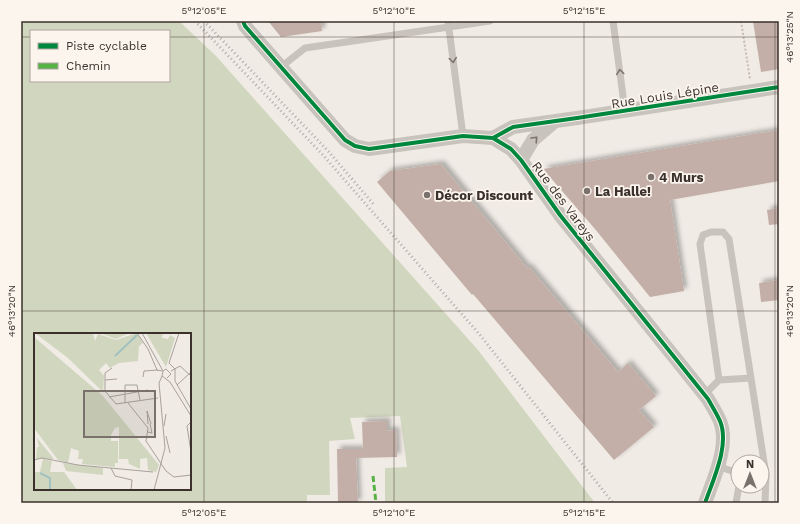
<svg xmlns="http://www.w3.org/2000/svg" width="800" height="524" viewBox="0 0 800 524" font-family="'Work Sans',sans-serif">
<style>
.green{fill:#d1d6bf;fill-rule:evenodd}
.building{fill:#c3afa7;filter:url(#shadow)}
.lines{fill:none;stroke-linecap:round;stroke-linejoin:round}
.path{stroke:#c2bbb6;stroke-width:2;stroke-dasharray:2 2;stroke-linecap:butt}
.service{stroke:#c9c3be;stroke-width:7}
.minor{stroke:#c9c3be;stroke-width:14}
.rail{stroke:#b1aca8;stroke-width:3;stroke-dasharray:1 3;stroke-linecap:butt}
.quiet{stroke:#57b246;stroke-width:3;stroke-dasharray:6 3;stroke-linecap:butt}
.cycleway-casing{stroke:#fbf5ee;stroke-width:6}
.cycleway{stroke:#00873e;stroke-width:4}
.oneway{stroke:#7b726d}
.ticks{fill:none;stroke:#3b302b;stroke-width:1;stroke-opacity:0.45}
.poi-dot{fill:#7a716c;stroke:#fbf5ee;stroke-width:1.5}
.labels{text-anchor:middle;stroke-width:3.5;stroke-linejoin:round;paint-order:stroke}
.street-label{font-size:13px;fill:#3b302b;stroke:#fbf5ee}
.poi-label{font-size:13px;font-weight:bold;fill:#3b302b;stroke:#fbf5ee;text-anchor:start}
.inset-river{fill:none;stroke:#a1c2c1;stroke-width:2}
.inset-road{fill:none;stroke:#a8a09b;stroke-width:1}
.view{fill:#7a716c;fill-opacity:0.15;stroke:#7a716c;stroke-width:2}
.inset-edge{fill:none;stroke:#3b302b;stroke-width:2}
.neatline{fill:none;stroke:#3b302b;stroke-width:1.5}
.ticks-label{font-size:10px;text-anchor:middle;fill:#3b302b}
</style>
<defs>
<filter id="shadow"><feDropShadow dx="3.5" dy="-3.5" stdDeviation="2" flood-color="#0004"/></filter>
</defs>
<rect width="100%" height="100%" fill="#f0ebe5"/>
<!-- green -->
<path class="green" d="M21,21H179L216,56L478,350L595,503H385V468L407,467L400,416L350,418L355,439L329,441L330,495H307V503H21ZM31,31H169V81H31ZM35,334H190V489H35Z"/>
<!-- building -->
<path class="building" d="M268,21H321L322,31L281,37Z
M753,21H779V69L761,72Z
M779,130V181L670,200L684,291L650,297L595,229L543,169Z
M441,164L527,268L529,267L618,372L628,363L656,396L639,410L654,427L614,460L473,294L472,295L377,182L390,171Z
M779,208V224L769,225L767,210Z
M779,280V300L761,302L759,283Z
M387,421V431L396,430L397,457L356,458L358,503H338L337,449H363L362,422Z"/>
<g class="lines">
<!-- path -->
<path class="path" d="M741,21L750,79"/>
<!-- service -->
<path class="service" d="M448,21L463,136
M613,21L625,111
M281,67L305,48L490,21
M719,380L700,244L703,235L711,232H723L729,239L751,378
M704,395L719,380L751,378L766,475H762
M717,466L738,473
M736,503L739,486
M765,503L766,475"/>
<!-- minor -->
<path class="minor" d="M243,21L245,26L345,140L355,146L369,149L463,136L493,138L511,149L521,160L560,215L708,399C712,406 717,414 720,421C730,445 713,480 705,503
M493,138L513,127L577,118L779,87
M521,160L533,140L554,122"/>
<!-- rail -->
<path class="rail" d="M195,21L322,154L480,335L613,503
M204,21L329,152L375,206"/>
<!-- quiet -->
<path class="quiet" d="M373,476L376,503"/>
<!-- cycleway casing -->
<g class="cycleway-casing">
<path id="cycleway" d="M243,21L245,26L345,140L355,146L369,149L463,136L493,138L511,149L521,160L560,215L708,399C712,406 717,414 720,421C730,445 713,480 705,503
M493,138L513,127L577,118L779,87"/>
</g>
<!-- cycleway -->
<use href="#cycleway" class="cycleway"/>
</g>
<!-- one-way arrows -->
<defs><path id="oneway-chevron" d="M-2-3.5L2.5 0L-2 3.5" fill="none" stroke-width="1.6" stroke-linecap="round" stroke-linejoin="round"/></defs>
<g class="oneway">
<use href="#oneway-chevron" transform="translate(453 60) rotate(82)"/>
<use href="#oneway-chevron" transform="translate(620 72) rotate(-98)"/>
<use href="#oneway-chevron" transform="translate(535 139) rotate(-47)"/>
</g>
<!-- ticks -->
<path class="ticks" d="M204,21V503M394,21V503M584,21V503M775,21V503M21,37H31M169,37H779M21,311H779"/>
<!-- markers -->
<g class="poi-dot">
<circle cx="651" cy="177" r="4"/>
<circle cx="587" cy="191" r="4"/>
<circle cx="427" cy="195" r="4"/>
</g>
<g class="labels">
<!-- street labels -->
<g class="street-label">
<text transform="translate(665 95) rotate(-9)" y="5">Rue Louis Lépine</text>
<text transform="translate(564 201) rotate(53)" y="5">Rue des Vareys</text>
</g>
<!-- poi labels -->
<g class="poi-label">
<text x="659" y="182">4 Murs</text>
<text x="595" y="196">La Halle!</text>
<text x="435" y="200">Décor Discount</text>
</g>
</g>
<!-- overview -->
<g transform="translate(34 333)">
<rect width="157" height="157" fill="#f0ebe5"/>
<path d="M1,0H59L61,8L64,1L82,7L103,0L109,10L105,13L104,28L85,30L76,35L72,30L65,37L70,43L69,59L34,25ZM66,0H95L82,6ZM112,0H129L128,5L134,6L136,2L141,5L132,34ZM0,4L69,63L125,132L122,139L114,137L113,125L106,126V136L95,131L94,126H85V94L81,95L77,102V108H84V130H81V134L48,131L49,126H44L45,118L37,115L34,130L24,127L0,95ZM3,105L20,126H2L3,114H5ZM9,126L18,128L16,139H30L43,157H0V139H6ZM29,130L69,135V142L32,138Z" fill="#d1d6bf"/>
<path class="inset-river" d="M81,23L103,2M6,140L16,145V157"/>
<path class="inset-road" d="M103,0L114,16L123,37L128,38M108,0L129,38M78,35L71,40V58L82,71L124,65M141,36V48L157,76M141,36L135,30L145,0M137,38L146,33L157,43M109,44L110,38L124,37M133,45L137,41L132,36L129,38L128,43L136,49L157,83M71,47L83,46M143,52L157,39M75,64L114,57M91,70V52H103L106,67M94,70L114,95L112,108L132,138L140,144L157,142M157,89L153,93L157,119M114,91L113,78L117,91M130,93L132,81M114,99L118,100L116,91M132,103L136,120M0,127L8,125L44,132L119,139M77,135L81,143L98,147L97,157M120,157L131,115L125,50L128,43"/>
<path class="view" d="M50,58H121V104H50Z"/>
<rect width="157" height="157" class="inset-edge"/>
</g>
<!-- border -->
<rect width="800" height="524" fill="none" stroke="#fbf5ee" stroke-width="44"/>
<!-- legend -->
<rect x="30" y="30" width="140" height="52" fill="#fbf5ee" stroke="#aea6a0"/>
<rect x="38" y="43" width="20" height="6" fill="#00873e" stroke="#aea6a0"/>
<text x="66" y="50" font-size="12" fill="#3b302b">Piste cyclable</text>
<rect x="38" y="63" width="20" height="6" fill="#57b246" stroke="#aea6a0"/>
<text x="66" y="70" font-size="12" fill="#3b302b">Chemin</text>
<!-- north arrow -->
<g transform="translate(750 474)"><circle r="19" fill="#fbf5ee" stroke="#aea6a0"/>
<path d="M0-3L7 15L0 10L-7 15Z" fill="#7a716c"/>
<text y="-6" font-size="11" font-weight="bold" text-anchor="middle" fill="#3b302b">N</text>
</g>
<rect x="22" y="22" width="756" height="480" class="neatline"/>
<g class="ticks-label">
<text x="204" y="14">5°12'05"E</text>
<text x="394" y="14">5°12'10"E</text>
<text x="584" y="14">5°12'15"E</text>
<text transform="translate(789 37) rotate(-90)" y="4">46°13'25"N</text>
<text transform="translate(11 311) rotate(-90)" y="4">46°13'20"N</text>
<text transform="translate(789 311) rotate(-90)" y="4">46°13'20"N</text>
<text x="204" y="516">5°12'05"E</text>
<text x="394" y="516">5°12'10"E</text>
<text x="584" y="516">5°12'15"E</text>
</g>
</svg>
